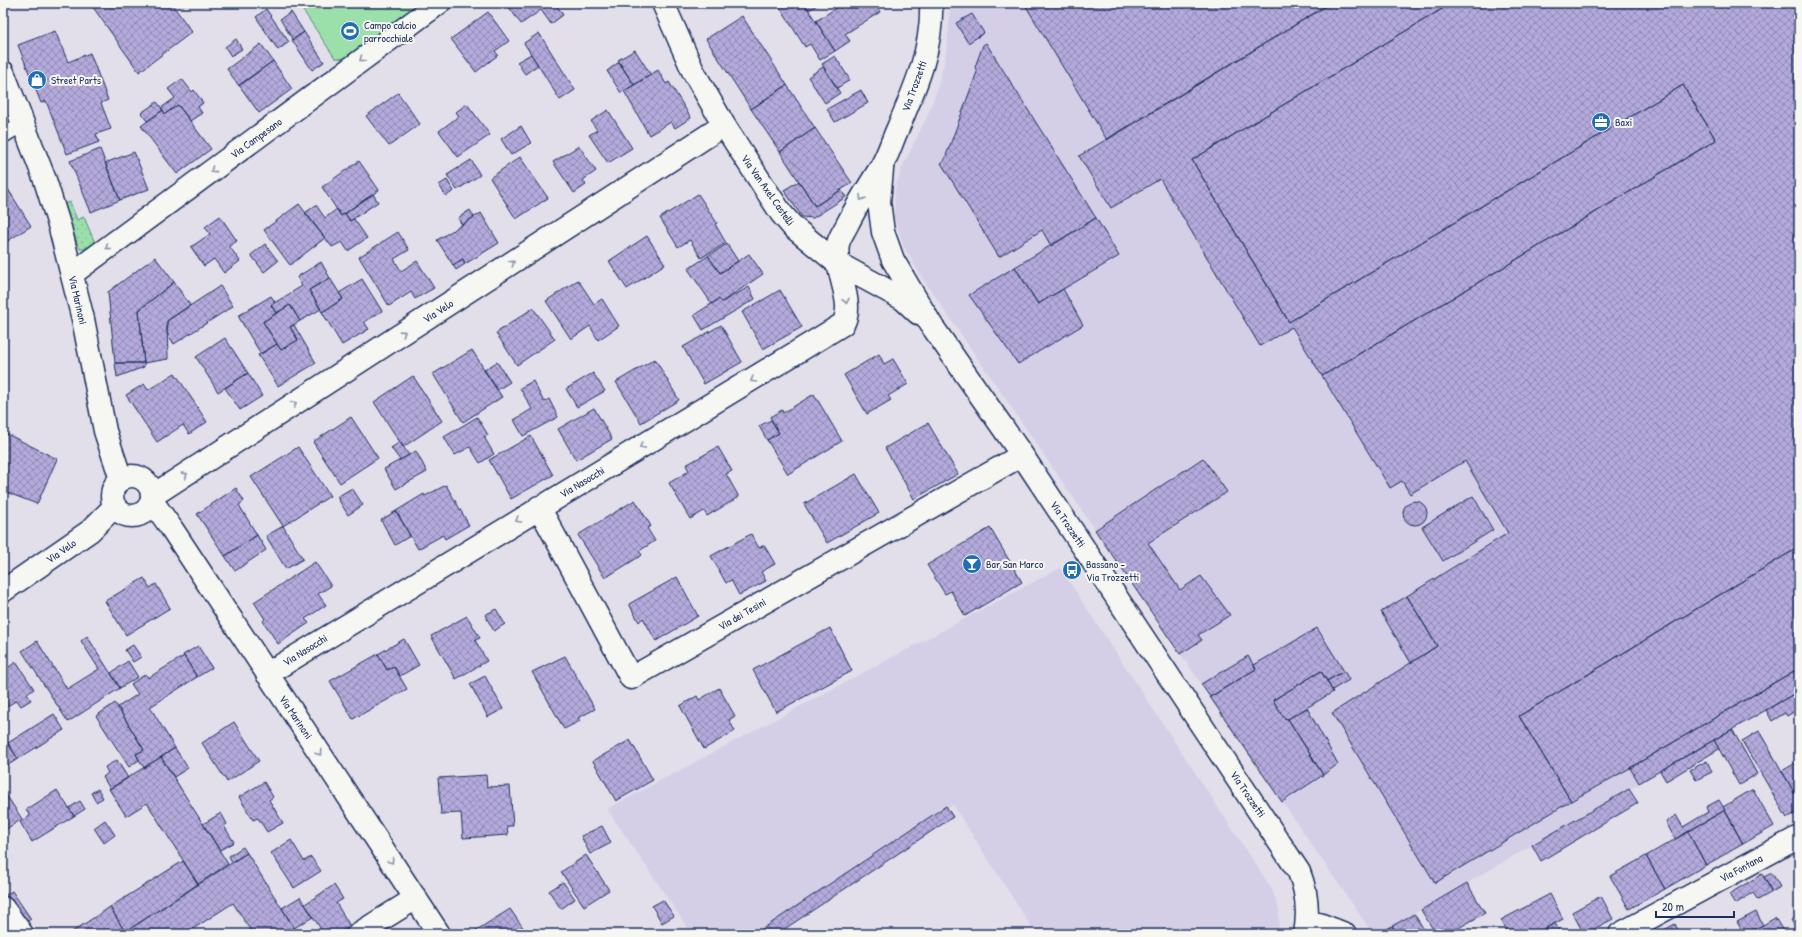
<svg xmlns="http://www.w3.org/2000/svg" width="1802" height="937" viewBox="0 0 1802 937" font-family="'Patrick Hand',sans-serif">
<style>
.built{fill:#d4cfe6}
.grass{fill:url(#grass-dots);stroke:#5b8784}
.pitch{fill:#9bdfaa;stroke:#5b8784}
.building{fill:url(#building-cross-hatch);stroke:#1b2f5e}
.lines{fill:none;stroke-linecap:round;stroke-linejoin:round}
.lane-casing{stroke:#1b2f5e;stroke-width:17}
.street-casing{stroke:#1b2f5e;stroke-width:25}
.lane{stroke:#f6f6f2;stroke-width:14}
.street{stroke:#f6f6f2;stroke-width:22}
.oneway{stroke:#8892a8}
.labels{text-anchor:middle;stroke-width:4;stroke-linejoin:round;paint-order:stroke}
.poi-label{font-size:11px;fill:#1b2f5e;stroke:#f6f6f2;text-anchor:start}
.street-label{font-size:11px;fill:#1b2f5e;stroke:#f6f6f2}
</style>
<defs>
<pattern id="grass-dots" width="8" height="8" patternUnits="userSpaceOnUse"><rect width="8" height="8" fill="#9bdfaa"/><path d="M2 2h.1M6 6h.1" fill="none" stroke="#85c095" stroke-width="1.8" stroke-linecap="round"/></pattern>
<pattern id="building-cross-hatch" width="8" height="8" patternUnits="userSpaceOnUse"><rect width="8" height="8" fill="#b4aadb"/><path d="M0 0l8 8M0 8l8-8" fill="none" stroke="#928bb5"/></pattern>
</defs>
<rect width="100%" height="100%" fill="#e2dfeb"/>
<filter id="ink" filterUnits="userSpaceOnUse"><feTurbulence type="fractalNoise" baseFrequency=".025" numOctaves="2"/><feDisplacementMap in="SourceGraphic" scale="8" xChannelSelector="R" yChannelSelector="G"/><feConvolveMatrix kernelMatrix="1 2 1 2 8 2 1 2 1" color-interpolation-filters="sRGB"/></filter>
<g filter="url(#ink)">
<!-- built -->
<path class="built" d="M950,3H1799V691L1379,934H1373L923,279L904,247L894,217L895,188L902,168L928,114L937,89L944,64L948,38Z
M1060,568L1272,889L1279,910V924L1277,934H1036L953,805L764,934H692L607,809Z"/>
<!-- grass -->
<path class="grass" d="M70,202L77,220L84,217L95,243L84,249H80L78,246L65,204Z"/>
<!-- pitch -->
<path class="pitch" d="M298,3H421L346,59L335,58Z"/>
<!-- building -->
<path class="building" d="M90,3H171L192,32L139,72Z
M506,3H555L563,15L551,24L541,10L521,24Z
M777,3H804L835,51L820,60L810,44L805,47Z
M804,3H820L809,10Z
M844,3H875L880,12L845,34L850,41L835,51L816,21Z
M1024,3H1331L1107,140Z
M1331,3H1452L1192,160L1289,322L1683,85L1716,140L1322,376L1292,327L1260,346L1160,179L1111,208L1079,156Z
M1452,3H1799V547L1519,716L1571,801L1435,883L1332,713L1437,646L1407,596L1508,533L1465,461L1410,494L1402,481L1390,488L1322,376L1716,140L1683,85L1289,322L1192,160Z
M266,9L289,42L278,50L256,17Z
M291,12L304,32L293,40L280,19Z
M488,12L509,41L495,51L498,55L476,72L451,39Z
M972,14L984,33L968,43L956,23Z
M742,16L787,85L751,109L706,39Z
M55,31L68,62L90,53L108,100L101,103L111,129L96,134L99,142L67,154L46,101L41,103L18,45Z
M304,32L324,62L312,70L292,40Z
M539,33L575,90L560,100L524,43Z
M236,39L242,49L231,56L225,47Z
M986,43L1096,218L1051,246L1042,230L999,257L941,163L944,161L977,72L975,67L983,45Z
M261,44L273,61L239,86L227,69Z
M635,50L651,75L634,85L618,60Z
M531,54L538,65L525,74L517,62Z
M835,56L850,80L837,88L822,64Z
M273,61L292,89L259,113L239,85Z
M619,62L634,85L621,93L607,71Z
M823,67L840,93L825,103L808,77Z
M658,70L666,84L669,82L691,118L675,128L671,122L649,135L624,91Z
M182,79L192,92L194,90L203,103L198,107L202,113L190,121L178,105L165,114L161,108L175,98L168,89Z
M787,85L815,128L780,152L751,109Z
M861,90L868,103L835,122L827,109Z
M398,93L420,124L389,146L366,116Z
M157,102L163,110L147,121L141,113Z
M467,104L490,135L458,157L439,131L459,116L456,112Z
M178,105L211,149L177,174L141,126L163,110L165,114Z
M608,110L632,148L608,163L589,135L597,130L591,121Z
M521,126L531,143L511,155L501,139Z
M815,128L852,183L815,206L780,152Z
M579,146L596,171L583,180L586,185L574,193L553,162Z
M100,149L120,200L91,212L70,161Z
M134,152L149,189L120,200L105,163Z
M520,157L548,198L516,219L490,178Z
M471,160L480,175L457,190L447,175Z
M359,161L379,190L341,216L322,187Z
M447,180L454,191L446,196L439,185Z
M3,181L31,226L3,244Z
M799,181L815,206L841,190L846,197L813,218L802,217L784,190Z
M373,194L378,202L350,221L345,213Z
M698,194L717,223L715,224L726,243L701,258L690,240L678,247L660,218Z
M299,204L325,238L290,265L264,230Z
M316,205L325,218L337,209L341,216L345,213L350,221L354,219L367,238L348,251L342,242L332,247L305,213Z
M470,210L474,217L462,225L458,218Z
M481,213L499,243L465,264L463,259L453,265L437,240Z
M220,216L237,241L229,246L240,261L224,273L214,259L204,266L191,247L210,234L205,227Z
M1096,218L1119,256L1038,304L1015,267Z
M398,232L409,250L394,259L401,271L417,261L434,288L415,299L411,292L389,306L359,257Z
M647,236L665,264L627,289L609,261Z
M265,244L278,261L264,272L251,255Z
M727,244L738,261L720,273L708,256Z
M749,254L763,274L722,302L719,299L712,304L688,269L708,256L720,273Z
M155,257L174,282L139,310L144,363H115L108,292Z
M463,259L465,264L456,270L453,265Z
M321,262L330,278L309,290L321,309L300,321L290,305L276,313L271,305L302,286L297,277Z
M1015,267L1038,304L1063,289L1083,325L1018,364L969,295Z
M330,278L343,299L322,312L309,290Z
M362,279L382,311L364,322L369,329L342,345L322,312L343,299L339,293Z
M578,280L594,304L602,299L619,326L598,340L590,326L571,339L546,301Z
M174,282L190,305L167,321L168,359L144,363L139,310Z
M220,286L233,306L174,344L167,333V321Z
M749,287L755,299L703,330L694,315L719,299L722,302Z
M780,290L802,327L763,349L742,312Z
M271,296L275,302L271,305L276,313L263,322L277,344L261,354L238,316Z
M290,305L300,321L290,327L298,340L281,350L263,322Z
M533,308L555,339L517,365L496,333Z
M294,325L316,363L278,386L258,355L277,344L281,350L298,340L290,327Z
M721,325L742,362L704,384L683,347Z
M225,338L248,373L218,392L196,357Z
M472,350L502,397L463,422L433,374Z
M879,354L884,364L893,359L908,384L888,396L891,400L867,414L844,375Z
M655,359L679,400L641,423L616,382Z
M497,362L510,382L497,390L484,370Z
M115,363H144V367L117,377Z
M175,373L207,422L189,434L183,425L157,442L126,395L144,384L148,390Z
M248,373L262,396L240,410L225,388Z
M593,373L605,391L577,407L566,389Z
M413,376L442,421L403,447L374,402Z
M533,381L544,402L549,399L558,417L523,436L514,420L532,409L520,388Z
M814,394L842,441L788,474L767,440L779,433L770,417L782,410L783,413Z
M594,408L612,439L576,460L558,429Z
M351,417L378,458L340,483L313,442Z
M477,417L488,435L484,437L494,454L480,463L470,447L455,455L444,437Z
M771,420L779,433L767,440L759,426Z
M928,423L958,474L914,499L885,448Z
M3,432L57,459L37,504L3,491Z
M531,436L553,475L511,499L489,460Z
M400,442L409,455L400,460L391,448Z
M298,447L330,496L283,526L251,477Z
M718,447L732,471L726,474L739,497L707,516L704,511L690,519L669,483L689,471L686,465Z
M416,451L427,472L396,489L384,469Z
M1203,458L1227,492L1148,543L1180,590L1201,576L1230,615L1198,635L1202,640L1180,654L1095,530Z
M856,474L879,513L827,543L804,504Z
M446,485L469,525L445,539L443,535L418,549L396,511L424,494L425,496Z
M236,488L244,501L239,505L257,535L225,556L197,514Z
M352,488L363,505L348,515L337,497Z
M1473,496L1493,530L1443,561L1422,527Z
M635,500L651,526L647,528L655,541L639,551L642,555L605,578L578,535Z
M1403 513a12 12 0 1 1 24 0a12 12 0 1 1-24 0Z
M396,511L410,536L395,545L381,520Z
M283,526L303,559L286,569L266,536Z
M990,528L1022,582L965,616L951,591L945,594L927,565Z
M751,534L759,548L764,545L775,564L761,572L766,581L739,595L731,580L726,583L711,556Z
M257,535L266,550L235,571L225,556Z
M1799,547V668L1630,768L1571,801L1519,716Z
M315,562L331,586L318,594L326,605L305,619L309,623L278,644L263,621L265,619L254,602Z
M677,577L698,616L656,641L643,618L639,622L629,604Z
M144,578L150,588L156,584L170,608L126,635L105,601Z
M1407,596L1437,646L1411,663L1381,612Z
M496,609L505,624L494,631L485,615Z
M467,616L480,638L475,640L487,661L456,679L431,636Z
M830,628L852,671L776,712L753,670Z
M1317,628L1344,671L1327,681L1321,671L1273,700L1284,718L1288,719L1323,775L1282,802L1210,697L1256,669L1254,665Z
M87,636L120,688L68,722L22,651L37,641L67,689L99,669L81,641Z
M404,639L419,665L400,676L394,667L387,670L378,654Z
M133,645L141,657L133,662L125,650Z
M198,646L212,668L197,677L183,655Z
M378,654L387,670L394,667L407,689L353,719L330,681Z
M184,656L197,677L150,707L175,748L144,768L136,754L144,750L118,707L138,694L131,684L146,674L148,678Z
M565,656L595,709L578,718L580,721L564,729L532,672Z
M1248,656L1256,669L1210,697L1201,684Z
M128,661L138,677L120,688L111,673Z
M16,662L34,689L27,694L31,700L21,706L17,700L3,709V671Z
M1321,671L1333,692L1288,719L1284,718L1273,700Z
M1344,671L1349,680L1332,690L1327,681Z
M1794,671L1799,679V691L1639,783L1630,768Z
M485,676L503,709L488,717L470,684Z
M719,688L735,716L729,720L735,731L704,749L680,706L697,696L699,700Z
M1799,691V718L1795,711L1787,716L1785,713L1772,721L1766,710Z
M115,703L144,750L136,754L139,760L129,767L96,716Z
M1307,708L1338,764L1323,775L1288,719Z
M54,714L64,730L18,759L8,743Z
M234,722L259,761L227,782L202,743Z
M1732,729L1757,774L1739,785L1714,740Z
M1759,731L1799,801V811L1787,818L1742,741Z
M3,736L18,759L3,768Z
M630,740L653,780L616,801L593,761Z
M1714,740L1719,749L1666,781L1660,771Z
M175,748L188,768L174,777L161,757Z
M161,757L228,864L198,884L147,803L126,816L109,789Z
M117,760L128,778L110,789L103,777L108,773L105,767Z
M1707,761L1712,772L1696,780L1690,770Z
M1799,761V801L1782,771Z
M486,775L487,787L510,786L513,826H507L508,835L463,838L461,813L441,814L438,778Z
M264,782L273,797L269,800L283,823L267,832L258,818L253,820L239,797Z
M98,789L103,798L96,802L91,793Z
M1629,789L1638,803L1541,861L1532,845Z
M1753,789L1774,826L1743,844L1723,807Z
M3,790L22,819L3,831Z
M57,790L74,816L32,842L20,822L30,816L26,810Z
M1719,800L1725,810L1675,839L1666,822L1676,815L1683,827L1708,812L1706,807Z
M80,801L85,809L74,816L69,808Z
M946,806L953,817L777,934H755Z
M1725,810L1743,844L1706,865L1688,832Z
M221,813L227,824L224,826L234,842L220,850L203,824Z
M105,820L115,835L104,843L94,828Z
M602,826L611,843L590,854L581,836Z
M1688,832L1706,865L1665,889L1646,856Z
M291,840L304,861L311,857L321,871L294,888L271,853Z
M243,847L247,853L232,862L229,856Z
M247,853L298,934H253L233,903L185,934H122Z
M586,855L609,890L584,906L561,872Z
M1646,856L1665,889L1629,909L1610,876Z
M183,861L198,884L125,932L110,907Z
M1772,873L1780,887L1772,892L1764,877Z
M1762,874L1772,892L1758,900L1753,893L1735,904L1729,894Z
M563,882L575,899L561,909L549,891Z
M1467,883L1485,913L1448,934H1436L1421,910Z
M334,885L343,899L336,903L350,926L337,934H324L305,904Z
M12,891L31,919L25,923L4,896Z
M1550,894L1563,919L1535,934H1509L1501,920Z
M1601,896L1613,919L1584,934L1572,912Z
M300,897L313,917L294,928L282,908Z
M663,900L674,916L662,923L652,906Z
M110,907L125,932L122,934H69Z
M510,909L526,932L523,934H477L475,931Z
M1756,912L1763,925L1744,934L1737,922Z
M1414,914L1427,934H1398L1392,926Z
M1799,916V933L1791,920Z
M1775,918L1785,934H1746L1763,925Z
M1555,923L1561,934H1535Z
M1675,924L1680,934H1657Z
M1392,926L1398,934H1379Z"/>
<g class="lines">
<!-- lane casing -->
<g class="lane-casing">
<path id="lane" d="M3,136L24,123"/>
</g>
<!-- street casing -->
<g class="street-casing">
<path id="street" d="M663,3L693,71L724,125L781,213L793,227L837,263L903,299L918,313
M3,72L45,180L60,228L83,319L105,431L121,479
M882,169L879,202L883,232L893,260L932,326L1022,455L1299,872C1307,892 1309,912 1305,934
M72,274L439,3
M112 496a20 20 0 1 1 40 0a20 20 0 1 1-40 0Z
M152,496L724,125
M152,501L172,529L439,934
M539,507L631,678L1022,455
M3,591L90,531L114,507
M267,674L843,324C856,303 833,270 838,244C839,238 844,231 847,225C857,205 869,186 881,167C888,155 892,141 898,128C915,88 933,48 931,3
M3,908L22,934
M1307,924H1319L1345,934
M358,934L416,898
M1620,934L1799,837"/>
</g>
<!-- lane -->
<use href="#lane" class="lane"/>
<!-- street -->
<use href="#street" class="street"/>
</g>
<!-- one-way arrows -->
<defs><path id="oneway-chevron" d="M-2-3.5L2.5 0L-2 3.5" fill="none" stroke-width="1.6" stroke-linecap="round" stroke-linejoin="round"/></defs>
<g class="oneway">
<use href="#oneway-chevron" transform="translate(362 59) rotate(144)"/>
<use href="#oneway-chevron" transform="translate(213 170) rotate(144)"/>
<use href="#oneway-chevron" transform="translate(862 198) rotate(121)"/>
<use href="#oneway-chevron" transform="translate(108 247) rotate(144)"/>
<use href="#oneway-chevron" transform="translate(512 263) rotate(-33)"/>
<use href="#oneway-chevron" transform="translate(846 301) rotate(79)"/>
<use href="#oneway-chevron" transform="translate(403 333) rotate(-33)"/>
<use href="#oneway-chevron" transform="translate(753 380) rotate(149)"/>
<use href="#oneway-chevron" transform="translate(294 404) rotate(-33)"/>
<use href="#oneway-chevron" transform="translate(642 446) rotate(149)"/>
<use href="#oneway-chevron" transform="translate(185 475) rotate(-33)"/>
<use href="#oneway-chevron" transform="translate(518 520) rotate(149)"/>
<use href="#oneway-chevron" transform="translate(319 753) rotate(56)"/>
<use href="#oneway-chevron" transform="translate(391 861) rotate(56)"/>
</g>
</g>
<!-- icons -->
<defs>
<g id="stadium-disc" transform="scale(1)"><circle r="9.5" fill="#1f6fb2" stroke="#f6f6f2"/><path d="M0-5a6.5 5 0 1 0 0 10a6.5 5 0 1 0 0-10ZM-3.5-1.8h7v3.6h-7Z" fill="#fff"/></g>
<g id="shop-disc" transform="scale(1)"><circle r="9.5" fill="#1f6fb2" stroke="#f6f6f2"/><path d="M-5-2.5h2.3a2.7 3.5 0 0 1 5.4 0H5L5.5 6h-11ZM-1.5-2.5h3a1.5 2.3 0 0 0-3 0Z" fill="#fff"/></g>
<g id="office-disc" transform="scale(1)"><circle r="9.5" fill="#1f6fb2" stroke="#f6f6f2"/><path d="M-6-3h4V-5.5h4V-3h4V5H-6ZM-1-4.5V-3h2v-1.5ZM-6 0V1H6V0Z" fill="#fff"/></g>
<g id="bar-disc" transform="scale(1)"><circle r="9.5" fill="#1f6fb2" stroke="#f6f6f2"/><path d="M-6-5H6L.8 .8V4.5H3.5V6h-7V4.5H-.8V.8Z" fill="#fff"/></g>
<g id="bus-disc" transform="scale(1)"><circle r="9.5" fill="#1f6fb2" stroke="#f6f6f2"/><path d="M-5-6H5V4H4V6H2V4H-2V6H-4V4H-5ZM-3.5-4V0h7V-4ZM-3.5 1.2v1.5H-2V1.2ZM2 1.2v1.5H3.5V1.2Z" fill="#fff"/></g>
</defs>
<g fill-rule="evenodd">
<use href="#stadium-disc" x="350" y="31"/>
<use href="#shop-disc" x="37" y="80"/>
<use href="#office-disc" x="1601" y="122"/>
<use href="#bar-disc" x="972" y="564"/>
<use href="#bus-disc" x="1072" y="570"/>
</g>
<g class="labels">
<!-- poi labels -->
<g class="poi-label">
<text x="364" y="29">Campo calcio<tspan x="364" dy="13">parrocchiale</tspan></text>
<text x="51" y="84">Street Parts</text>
<text x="1615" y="126">Baxi</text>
<text x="986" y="568">Bar San Marco</text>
<text x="1086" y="568">Bassano -<tspan x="1086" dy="13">Via Trozzetti</tspan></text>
</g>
<!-- street labels -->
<g class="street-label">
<text transform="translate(914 86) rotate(-70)" y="4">Via Trozzetti</text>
<text transform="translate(256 138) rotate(-36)" y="4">Via Campesano</text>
<text transform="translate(768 190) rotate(55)" y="4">Via Van Axel Castelli</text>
<text transform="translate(78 300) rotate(77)" y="4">Via Marinoni</text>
<text transform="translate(438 311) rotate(-33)" y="4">Via Velo</text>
<text transform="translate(582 482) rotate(-31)" y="4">Via Nasocchi</text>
<text transform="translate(1068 524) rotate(56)" y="4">Via Trozzetti</text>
<text transform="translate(61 551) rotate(-35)" y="4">Via Velo</text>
<text transform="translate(742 614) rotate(-30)" y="4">Via dei Tesini</text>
<text transform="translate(305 650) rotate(-32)" y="4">Via Nasocchi</text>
<text transform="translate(296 717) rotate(56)" y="4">Via Marinoni</text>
<text transform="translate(1248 794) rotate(56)" y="4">Via Trozzetti</text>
<text transform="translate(1741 868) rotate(-28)" y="4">Via Fontana</text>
</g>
</g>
<!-- margin -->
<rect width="1802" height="937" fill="none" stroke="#f6f6f2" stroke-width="16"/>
<rect x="8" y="8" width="1786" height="921" fill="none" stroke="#1b2f5e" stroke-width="1.5" filter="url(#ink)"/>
<!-- scale -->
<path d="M1656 911v6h78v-6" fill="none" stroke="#1b2f5e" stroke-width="2"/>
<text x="1662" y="911" font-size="12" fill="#1b2f5e" stroke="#f6f6f2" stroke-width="3" paint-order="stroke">20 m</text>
</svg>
